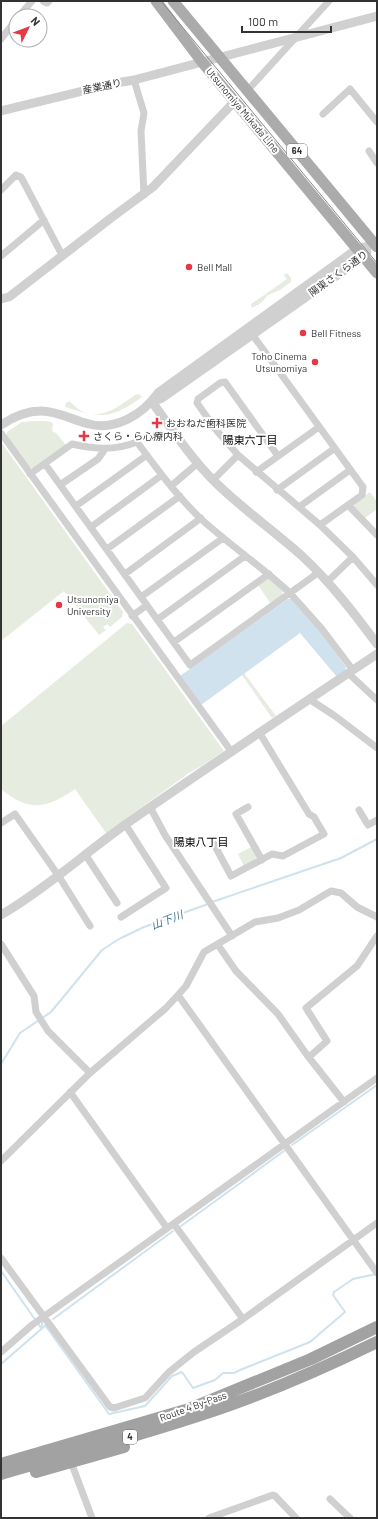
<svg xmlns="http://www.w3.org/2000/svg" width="378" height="1519" viewBox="0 0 378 1519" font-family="Barlow,'Noto Sans JP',sans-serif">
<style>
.green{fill:#e6ecdf}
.water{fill:#cfe2ee}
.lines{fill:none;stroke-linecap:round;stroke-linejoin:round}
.stream{stroke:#cfe2ee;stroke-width:2}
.minor{stroke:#d0d0d0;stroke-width:7}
.tertiary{stroke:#d0d0d0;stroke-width:9}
.primary{stroke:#ababab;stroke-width:11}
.trunk{stroke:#a2a2a2;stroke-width:12}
.tram{stroke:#888;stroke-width:1}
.poi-dot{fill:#e63946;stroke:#fff;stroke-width:1.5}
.labels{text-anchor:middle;stroke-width:4;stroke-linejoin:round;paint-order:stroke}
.shield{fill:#fff;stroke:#707070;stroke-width:1}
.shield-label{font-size:9px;font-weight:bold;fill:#333}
.street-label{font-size:10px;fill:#333;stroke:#fff}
.poi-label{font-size:10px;fill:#333;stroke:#fff;text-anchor:start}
.neighbourhood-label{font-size:11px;fill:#000;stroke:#fff}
.water-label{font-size:11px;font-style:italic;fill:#3f7597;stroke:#fff}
</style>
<rect width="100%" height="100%" fill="#fff"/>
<!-- green -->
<path class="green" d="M287,273L291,278V282L280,290L268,295L261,303L252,308L251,304L287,279L284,275Z
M139,394L142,397C110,420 100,418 65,407L66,403L69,401C73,404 76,408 81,411C102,421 119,406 135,395Z
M34,421H47L53,423L52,431L56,433L66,445L33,468H30L7,436V432L22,422Z
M1,442L123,612L122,617L110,627L107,624L103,627L106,630L99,635L64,591L1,641Z
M370,492L377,502V509L365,518L354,507L355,503Z
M267,579H271L283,591L282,595L271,604L258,585Z
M127,623L132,624L224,751L203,765L189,773L106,833L75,789C46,809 29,812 1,789V726Z
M244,673L276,716L272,718L242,675Z
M251,847L257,856L255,859L244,866L238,854Z"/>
<!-- water -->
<path class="water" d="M288,599H292L318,628L346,667L345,671L337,677L300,633L201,705L180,676Z"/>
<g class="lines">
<!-- stream -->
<path class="stream" d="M212,902L341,858L377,839
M1,1064L20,1033L51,1012L102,950L119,939L144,927L208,904
M292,1145L377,1085
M181,1226L284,1151
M1,1271L41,1328
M53,1319L173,1231
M45,1325L109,1414L145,1406L172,1376L182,1372L193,1388L215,1380L223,1373H234L240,1370L310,1342L345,1312L333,1295L334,1292L353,1279L376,1274
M41,1328L43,1321
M1,1364L46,1325"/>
<!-- minor -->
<path class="minor" d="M43,1L47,3L49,1
M19,16L32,1
M1,39L16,20
M134,80L144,113L141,131L144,195
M247,91L329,1
M323,114L350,89L377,122
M369,151L377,163
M1,190L16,175L21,177L62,255
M1,256L44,220
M252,334L363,487L362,495L320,525L353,557L377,585
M1,433L231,751
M238,455L217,431L197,403L198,399L220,383L225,382L278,456
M45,464L190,665L290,593L322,629L353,670
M256,472L319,427
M30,474L72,444C95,449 114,451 137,442C157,469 177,496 201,519C230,545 262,567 290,593L319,572
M213,480L238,455L320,525
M60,485L98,459L105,449
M171,486L198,463
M277,490L335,448
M348,505L377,535
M76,506L147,455
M299,507L350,470
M91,527L162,475
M107,549L180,496
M125,574L201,518
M328,581L353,557
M141,597L223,538
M132,616L147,605
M158,619L245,556
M174,642L269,574
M348,673L377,700
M309,699L335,716L377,748
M150,807L165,835L232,936
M248,807L236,814L262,860
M359,810L368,825L377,820
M1,823L15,814L58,875L90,926
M214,844L231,876L272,854L283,856L324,834L314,817L309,814L259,732
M85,854L117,903
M121,917L166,888L125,824
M1,944L34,996L36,1012L48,1031L90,1073
M218,945L236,971L278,1014L307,1055L344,1102
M178,995L377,1273
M309,1057L327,1041L306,1008L357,966L377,936
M70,1092L167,1228
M1,1161L90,1073L166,1008L178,995L186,986L204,952L255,922L278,918L299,910L331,891L341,893L357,907L377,917
M174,1224L243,1319
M1,1258L110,1407L114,1408L145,1398L169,1372L194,1352L243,1319L377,1223
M1,1352L32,1325L377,1078
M71,1462L92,1518
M330,1499L350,1518
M209,1518L273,1495L275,1496L296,1518"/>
<!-- tertiary -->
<path class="tertiary" d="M1,111L116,83L134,80L377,16
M1,299L9,297L111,218L153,187L235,101
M152,402C172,429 190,457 214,481C241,508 273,530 302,556C331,583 354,613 377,644
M152,402L162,398L363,257L367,252
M1,425C13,417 25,411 41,411C57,411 73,420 89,424C116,431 143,414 158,393L357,249L375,244
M1,915C45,889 84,854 126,824C209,766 293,710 377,654"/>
<!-- primary -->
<path class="primary" d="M156,1L202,62L377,273
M173,1L377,247"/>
<!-- trunk -->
<path class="trunk" d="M1,1464L189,1409L311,1359L377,1327
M36,1472L124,1447
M1,1474C76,1452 153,1432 227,1406C278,1388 328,1366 377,1342"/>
<!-- tram -->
<path class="tram" d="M161,1L377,263"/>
</g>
<!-- markers -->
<g class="poi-dot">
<circle cx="189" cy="267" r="4"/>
<circle cx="303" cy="333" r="4"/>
<circle cx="315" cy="362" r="4"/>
<path d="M155 417h4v4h4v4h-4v4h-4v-4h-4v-4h4z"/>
<path d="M82 430h4v4h4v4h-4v4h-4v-4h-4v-4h4z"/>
<circle cx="59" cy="605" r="4"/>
</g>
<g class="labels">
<!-- shield labels -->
<g class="shield">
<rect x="287" y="144" width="20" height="14" rx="3"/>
<rect x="123" y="1430" width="14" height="14" rx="3"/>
</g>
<g class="shield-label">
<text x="297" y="154">64</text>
<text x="130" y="1440">4</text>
</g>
<!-- street labels -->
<g class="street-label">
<text transform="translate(102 86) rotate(-12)" y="4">産業通り</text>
<text transform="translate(243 110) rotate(50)" y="4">Utsunomiya Mukada Line</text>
<text transform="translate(338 273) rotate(-36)" y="4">陽東さくら通り</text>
<text transform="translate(193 1406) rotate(-20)" y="4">Route 4 By-Pass</text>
</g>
<!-- poi labels -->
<g class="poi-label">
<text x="197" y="271">Bell Mall</text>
<text x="311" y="337">Bell Fitness</text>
<text x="307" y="360" text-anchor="end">Toho Cinema<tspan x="307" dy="12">Utsunomiya</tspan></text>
<text x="166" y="427">おおねだ歯科医院</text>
<text x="93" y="440">さくら・ら心療内科</text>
<text x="67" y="603">Utsunomiya<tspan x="67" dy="12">University</tspan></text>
</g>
<!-- neighbourhood labels -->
<g class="neighbourhood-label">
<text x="250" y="444">陽東六丁目</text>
<text x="201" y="846">陽東八丁目</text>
</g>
<!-- water labels -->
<g class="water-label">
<text transform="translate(167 920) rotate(-21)" y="4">山下川</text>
</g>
</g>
<!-- border -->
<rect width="378" height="1519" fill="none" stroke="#333333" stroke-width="4"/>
<!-- north arrow -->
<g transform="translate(28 28) rotate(48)"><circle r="19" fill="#ffffff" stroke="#adadad"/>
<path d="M0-3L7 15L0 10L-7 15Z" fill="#e63946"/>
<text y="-6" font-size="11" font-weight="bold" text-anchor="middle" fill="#333333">N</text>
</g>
<!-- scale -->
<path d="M242 26v6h89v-6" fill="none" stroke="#333333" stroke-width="2"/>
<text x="248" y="26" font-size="12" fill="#333333" stroke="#ffffff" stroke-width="3" paint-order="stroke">100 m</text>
</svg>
